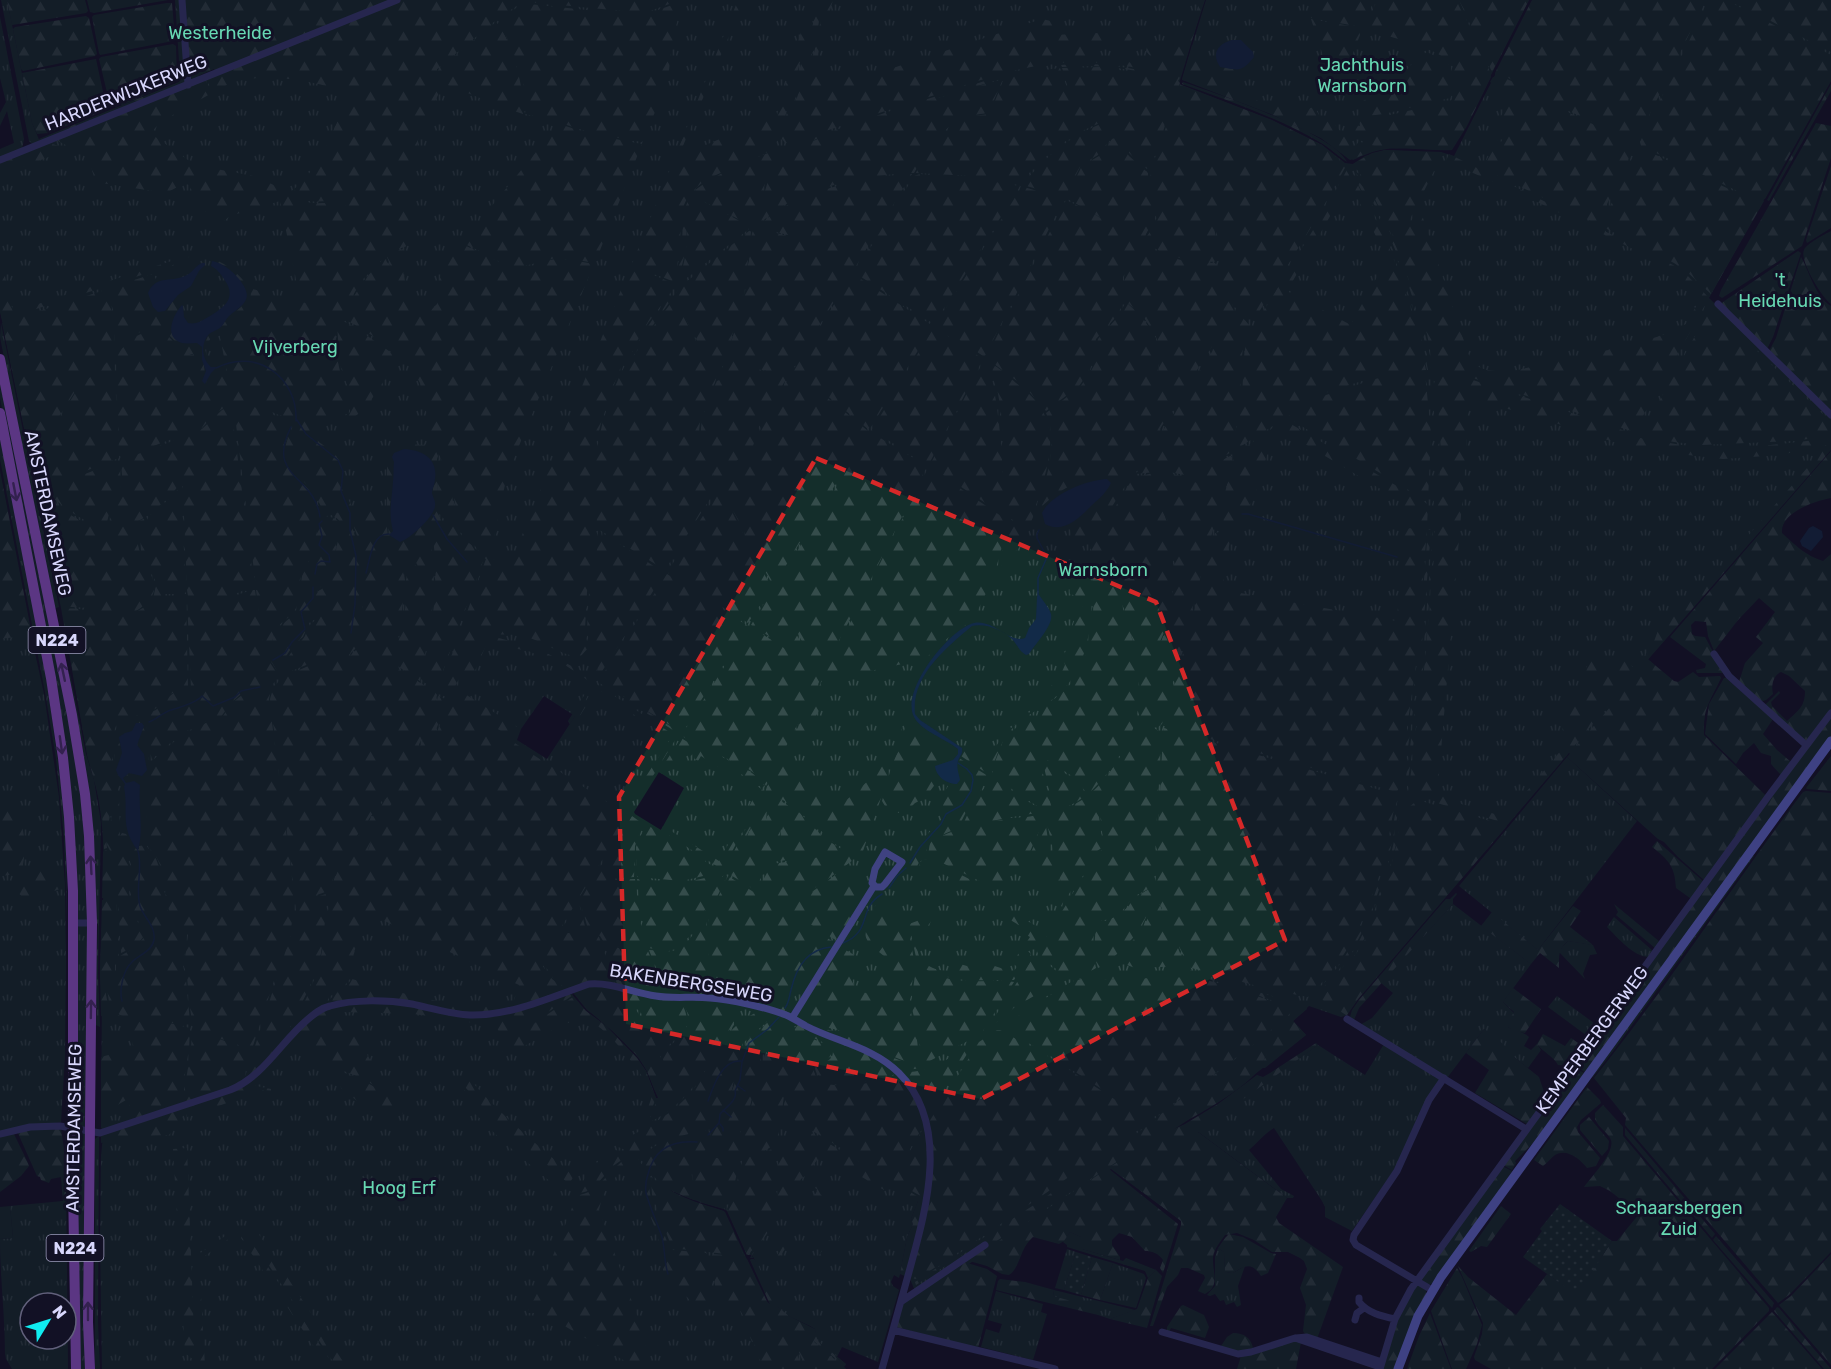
<svg xmlns="http://www.w3.org/2000/svg" width="1831" height="1369" viewBox="0 0 1831 1369" font-family="Rubik,sans-serif">
<style>
.grass{fill:url(#grass-tufts);fill-rule:evenodd}
.forest{fill:url(#forest-firs);fill-rule:evenodd}
.garden{fill:url(#garden-dots)}
.pitch{fill:#142e2b}
.water{fill:#122a48}
.lines{fill:none;stroke-linecap:round;stroke-linejoin:round}
.stream{stroke:#122a48;stroke-width:1.5}
.street{stroke:#3f4281;stroke-width:7}
.secondary{stroke:#747cf6;stroke-width:9}
.primary{stroke:#b465f5;stroke-width:10}
.oneway{stroke:#5b3783}
.marked{fill:none;stroke:#d62828;stroke-width:4.5;stroke-dasharray:12 8;stroke-linejoin:round}
.labels{text-anchor:middle;stroke-width:6;stroke-linejoin:round;paint-order:stroke}
.shield{fill:#121125;stroke:#9d9cbc;stroke-width:1.5}
.shield-label{font-size:16px;font-weight:bold;fill:#d8d7fc}
.park-label{font-size:18px;fill:#67d8b3;stroke:#121125}
.street-label{font-size:18px;fill:#d8d7fc;stroke:#121125}
</style>
<defs>
<pattern id="grass-tufts" width="24" height="20" patternUnits="userSpaceOnUse" patternTransform="scale(1.5)"><rect width="24" height="20" fill="#142e2b"/><path d="M3 7l-1-3M5 7V3M7 7l1-3M15 17l-1-3M17 17v-4M19 17l1-3" fill="none" stroke="#354c4b"/></pattern>
<pattern id="forest-firs" width="22" height="20" patternUnits="userSpaceOnUse" patternTransform="scale(1.5)"><rect width="22" height="20" fill="#142e2b"/><path d="M5 1l3.5 6h-7zM16 11l3.5 6h-7z" fill="#354c4b"/></pattern>
<pattern id="garden-dots" width="8" height="8" patternUnits="userSpaceOnUse" patternTransform="scale(1.5)"><rect width="8" height="8" fill="#142e2b"/><path d="M2 2h.1M6 6h.1" fill="none" stroke="#354c4b" stroke-width="1.8" stroke-linecap="round"/></pattern>
</defs>
<rect width="100%" height="100%" fill="#121125"/>
<!-- grass -->
<path class="grass" d="M1,0H7L32,123L40,142L33,145L29,141Z
M400,0H1204L1179,84L1271,120L1322,145L1345,163L1353,164L1365,156L1385,150L1441,152L1454,156L1533,0H1831V80L1709,298L1831,417V449L1648,659L1705,712L1703,735L1766,796L1708,876L1569,753L1358,999L1347,1015L1341,1017L1309,1006L1293,1021L1306,1035L1242,1084L1164,1136L1214,1173L1184,1209L1180,1220L1111,1169L918,1298L910,1279L919,1247L927,1207L918,1201L911,1219L913,1224L907,1237L900,1274L899,1278L894,1275L891,1282L893,1286L899,1290L878,1362L842,1347L837,1357L846,1364L844,1367L846,1369H102L100,1242L101,1156L103,1136L245,1085L297,1030L323,1010L330,1007L361,1003H391L448,1013L467,1016H489L507,1012L570,992L586,1011L606,1026L637,1058L646,1071L656,1098H658L647,1071L638,1057L607,1025L587,1010L570,989L507,1010L489,1014H468L391,1000L361,1001L330,1004L321,1008L295,1028L243,1083L104,1131L101,1128L102,990L100,974C102,905 112,824 88,759L61,608L0,311V162ZM544,696L575,716L547,759L517,740L521,729ZM659,772L684,788L661,830L635,814L634,812ZM670,1190L694,1200L724,1209L727,1211L747,1255H752C762,1271 766,1293 778,1307C788,1319 804,1321 815,1329L817,1341L766,1301L725,1212C708,1204 684,1203 670,1190Z
M1206,0H1529L1490,77L1408,148C1383,148 1375,150 1353,160L1321,138L1273,114L1182,79Z
M0,17L24,139L22,149L0,158V149L14,143L7,111L0,126V113L6,102L0,78Z
M1,323L59,607L53,609L0,337Z
M0,376L45,596L82,794L89,920H77L54,677L0,398Z
M0,433L42,647L66,818L67,921L64,838L56,759L45,692L0,459Z
M0,473L31,635L44,694L59,797L65,887L66,960L65,1056L61,1122L0,1132Z
M70,674L86,754L94,780L101,823L98,973L100,1027L96,1025L97,1008L94,999L95,954L97,951L98,924L95,921L67,675Z
M1567,757L1637,821L1538,950L1459,886Z
M1751,854L1754,856L1614,1050L1593,1077L1590,1075Z
M1453,904L1531,964L1503,1002L1514,1013L1508,1027C1515,1032 1523,1031 1529,1037L1524,1046L1531,1050L1537,1044L1541,1050L1528,1068L1514,1057L1484,1029L1447,1078L1360,1025L1372,1018L1393,993L1381,983Z
M1614,904L1660,942L1655,948L1616,915L1618,912Z
M1614,917L1653,951L1648,957C1633,956 1618,938 1607,927Z
M80,926H87V1128L77,1127V927Z
M1568,941L1593,945L1597,954L1590,955L1583,974L1585,979L1559,952L1563,946Z
M1557,996L1598,1026L1590,1038L1548,1007Z
M1384,1044L1440,1078L1400,1161L1352,1231L1325,1217V1207L1322,1201L1274,1128C1264,1134 1258,1142 1249,1150L1281,1189L1294,1196L1293,1198H1287L1197,1131L1318,1045L1365,1075Z
M77,1129L87,1131V1369H79Z
M99,1136L98,1323L100,1369H95V1139Z
M66,1176L68,1369H12L6,1359L5,1354C5,1315 0,1278 0,1239L13,1238L10,1206L63,1201L61,1177ZM30,1303H66V1339H30Z
M1070,1232L1081,1237L1082,1249L1123,1261L1126,1258L1156,1270L1148,1278L1145,1271L1067,1247V1245L1063,1242Z
M1218,1248L1224,1252L1225,1272L1233,1273L1245,1266L1238,1286L1241,1305L1237,1307L1234,1302L1226,1305L1224,1300L1220,1301L1215,1294L1210,1296L1207,1295L1215,1286V1257Z
M1067,1249L1076,1252L1064,1290L1055,1288Z
M1113,1263L1144,1274L1146,1278L1136,1308L1100,1300Z
M1054,1290L1135,1310L1110,1319L1098,1315V1311L1053,1296Z
M996,1291L1043,1304L1041,1312L1047,1314L1033,1360L981,1347L986,1329L999,1333L1002,1324L988,1320Z"/>
<!-- forest -->
<path class="forest" d="M7,0H85L88,11L86,13L12,25Z
M87,0H168L94,13L90,12Z
M175,0H181L187,81L184,84L40,142L39,139L179,82L180,76Z
M184,0H393L216,72L214,69L198,76V79H190Z
M400,0H450L452,7C460,13 483,16 495,19V21L436,70L440,87L438,95L419,135L417,145L416,166L412,189L415,208L411,239L407,246L393,251L388,254L358,227L345,205C332,198 318,204 305,200C300,198 297,193 294,189C318,172 338,121 349,93C316,81 269,72 234,82C227,84 220,89 213,92L206,79Z
M452,0H682L672,44L669,70L665,89L642,142L595,134L548,119L525,114C530,83 511,48 499,20L519,6L529,4L635,15H644L672,5V3L644,13L528,2L518,5L497,19C487,15 459,11 453,6Z
M738,0H744L680,153L684,154L777,115L805,18H813L777,141L770,151L707,179H703L706,180C677,201 682,213 680,246C679,256 677,267 675,278L672,281L657,275L630,269Z
M820,0H823L813,52L804,72L784,133L786,139L790,143H785L780,136Z
M825,0H833L814,68L836,75L869,73L896,67L1042,19L1051,21L1053,25L1054,35L1094,33L1129,34L1132,39L1127,44H1112L1099,48L1097,54L1100,57L1145,65L1151,61V57L1146,51L1148,43L1151,41L1186,45L1200,0H1205L1179,80C1134,64 1084,57 1036,66C1002,72 968,84 935,95C887,110 839,126 792,143L787,138L786,133L805,72L814,53Z
M1318,0H1374L1363,27L1360,28L1356,26L1311,18L1310,10Z
M1377,0H1456C1468,25 1485,50 1491,77L1467,126L1452,150C1440,151 1427,149 1415,149C1391,148 1360,152 1350,124L1360,126L1359,119L1385,116L1448,102L1452,100C1453,91 1456,75 1453,66C1446,50 1382,34 1365,30Z
M1459,0H1529L1492,72Z
M1532,0H1706L1636,142C1602,126 1567,111 1533,93C1520,87 1511,75 1495,75V73Z
M1709,0H1726L1831,55V81L1765,199L1744,194L1641,146L1640,142Z
M1730,0H1831V52Z
M167,3H172L175,39L173,41L100,55L99,53L92,17L94,15Z
M86,16L89,18L97,54L95,56L23,71L21,69L13,29L15,27Z
M1311,19L1356,27L1359,30L1360,35L1346,71L1335,72L1327,68Z
M496,22C511,36 526,94 523,114L505,108L440,82L437,72L439,69Z
M173,44L176,46L177,81L122,105L119,104L116,107L110,105L99,59L101,57Z
M1192,45L1202,49L1209,63L1220,67L1237,68L1242,75L1236,85L1237,89L1258,101L1271,105L1292,104L1307,109L1314,107L1321,118L1336,126L1351,145L1355,147L1359,141L1371,147V152L1350,160L1321,138L1273,115L1185,81L1182,80Z
M1427,52L1445,61L1451,67L1450,98L1384,114L1358,117L1363,101L1382,89L1394,85L1416,59Z
M96,59L106,106L104,111L48,133L37,134L32,123L22,73Z
M1074,64C1110,63 1145,69 1178,81L1180,83L1149,168L1147,169L1130,154L1109,129L1078,102L1070,92L1062,68L1100,67L1154,76C1125,66 1092,65 1062,67L1061,65Z
M1060,68L1069,93L1077,104L1100,123C1077,131 1053,149 1036,165C1030,171 1026,178 1021,184L971,176L916,173C925,152 945,128 967,118C974,115 982,116 990,113L1004,79L1028,72Z
M1004,75V78L921,103L1003,79L989,112C981,115 973,114 965,117C940,128 928,151 914,173C881,173 820,185 791,201C779,208 768,217 757,225H755L776,154L895,112L805,143L798,144L777,153L778,150L902,107Z
M1493,77C1507,77 1518,83 1528,93L1632,143L1634,147L1598,223H1595L1482,168L1491,152L1485,143L1486,140L1492,138L1501,142L1507,131L1496,126L1512,95L1490,82Z
M205,80L212,93L162,121L150,133L195,165L258,177L289,193L293,190C296,194 299,199 304,201C316,206 331,200 344,206L357,228L382,251L384,257L364,278L339,316C321,315 315,305 300,299L280,201L230,216L211,231L207,224L212,220L207,212L204,211L187,182L166,193L101,183L95,178L87,156L58,141V139Z
M1183,82C1218,94 1331,132 1347,162C1338,156 1330,148 1321,143C1277,117 1229,101 1182,84Z
M1831,84V91L1769,201L1767,200Z
M1181,85L1272,120L1322,145L1345,164L1336,158L1346,166L1318,216L1254,320C1233,315 1221,287 1220,268C1218,250 1220,233 1211,217C1198,194 1174,185 1152,172L1151,169Z
M1816,123L1831,126V158L1802,246L1722,298L1719,296L1721,290Z
M559,124L594,135L642,144L595,263L559,257L517,268L458,241L464,239L473,242L480,237L481,234L477,227V224Z
M1101,124L1108,130L1112,137L1098,155L1081,165L1065,197L1023,185C1042,159 1071,135 1101,124Z
M1115,138L1129,156L1148,173V188L1156,212L1155,218L1142,241L1066,198L1082,166L1099,156L1112,139Z
M49,143L69,149L0,176V162Z
M1637,148H1641L1744,196L1758,198L1764,201L1711,294L1686,271L1674,263L1601,226Z
M1385,150L1443,153L1398,243L1396,241L1368,185L1353,164L1372,153Z
M775,151L752,225H750L697,198L749,226V229L679,284L686,253L687,221L685,253L678,282L676,281L682,249L683,213L690,196L693,197L690,202L687,214L691,203L699,191L694,195L692,193C708,178 753,157 775,151Z
M1449,154L1673,265L1685,273L1709,298L1634,432L1470,377L1434,370L1427,334L1398,247L1419,206L1468,353C1477,374 1494,371 1513,371L1631,345L1663,335L1686,324L1702,296C1676,269 1643,254 1609,237C1556,210 1501,185 1446,161Z
M1831,166V228L1807,243L1806,240Z
M1348,168L1350,171L1348,185L1287,291L1349,324L1352,322L1387,259L1354,191L1350,186L1352,173C1363,197 1377,220 1388,245C1405,285 1417,328 1426,370L1397,373L1374,377L1325,393L1235,450C1237,432 1240,415 1242,397C1244,376 1241,355 1249,335L1321,217Z
M1355,171C1364,176 1370,191 1375,201C1402,253 1422,312 1433,370L1430,367C1418,301 1391,228 1355,171Z
M1352,173L1363,187L1380,220L1399,264L1421,335L1428,370H1427C1418,328 1406,286 1390,247C1379,221 1365,197 1352,173Z
M912,174L853,271L802,239L758,227C792,191 864,177 912,174Z
M920,174L971,178L1020,186L934,324L855,273L914,176Z
M1151,174C1175,187 1205,199 1214,228C1217,239 1217,250 1218,261C1192,265 1168,255 1145,244L1144,241C1149,233 1156,224 1157,215C1160,202 1144,189 1151,174Z
M1024,187L1064,199L985,356H983L936,324L1021,188Z
M1066,200L1089,211L1140,242V245L1123,277L1122,306L1115,318L1096,339L1092,362L1086,376L1079,386L1046,411L1025,387L986,358Z
M754,229C784,232 808,243 833,260C839,264 847,268 852,273L789,374L787,375C771,371 754,367 738,371C731,373 725,377 719,378L736,327L746,287L752,233Z
M749,231L751,232L745,287L735,327L717,377L707,360L674,296L680,287Z
M1831,231V304C1822,298 1799,260 1804,250C1806,244 1825,234 1831,231Z
M448,241L458,242L516,270C528,270 538,262 550,260C564,257 580,262 594,264L507,475L493,542L487,558L504,561L514,555L629,270L656,276L672,283V286L671,292L648,323L620,369L604,411L597,439L592,475L596,548L587,592L585,629L588,648L580,657C558,655 540,638 518,635C502,633 469,640 465,618L486,559L484,558L475,546L460,532L451,480L433,442L420,383L412,368V361L410,366C392,349 364,327 340,318L365,279L384,258L390,266L399,288L387,257L393,252L403,249L401,261L410,307L413,314L418,317L428,313L437,304L440,278Z
M1142,245L1169,257L1189,262L1215,263L1218,267L1222,285L1235,310L1173,408L1160,380L1157,338L1143,316L1124,300V277Z
M1798,251L1801,253L1773,337L1767,349L1720,304Z
M187,252L190,256L182,262L2,320L0,311V254L13,312L184,257L187,255Z
M1801,257C1810,273 1815,296 1831,306V413L1769,351L1776,338Z
M212,259C229,264 238,274 249,287V307L222,332L212,336L205,348H203L208,336L220,328L226,320L241,307L246,301C238,280 236,269 212,261L210,263Z
M153,274L157,281L149,289L163,312L178,295L183,305L175,314L174,337L183,343L193,342L200,344L202,348C198,350 194,355 190,354C179,351 178,343 170,336C152,318 130,337 117,350H115L113,289L115,286Z
M853,274L933,326L871,427L868,429L825,394L790,375Z
M108,289H111L114,352L78,387L44,440L39,452L38,459L41,485L37,489L2,323Z
M253,289L275,296L306,303L321,314L336,319C334,334 336,352 339,367C342,383 354,397 348,414L308,419L300,416L295,418L279,415L260,407L233,402L220,337L221,334L250,307L251,290Z
M670,296L671,300L646,335L625,370L647,335L674,299L716,379C713,390 705,401 702,414C693,446 707,459 718,486L665,570L598,529C583,440 616,365 670,296Z
M1126,302L1142,317L1156,338L1159,380L1172,410L1130,476C1119,478 1108,475 1097,477C1075,480 1051,495 1037,512C1035,504 1041,493 1044,485C1051,463 1056,435 1046,413L1080,387L1087,377L1094,363L1098,339L1116,319Z
M1713,303L1726,321L1831,422V436L1792,441L1702,445L1674,442L1644,436L1643,431Z
M1236,316H1241L1250,326C1239,351 1242,369 1240,395C1239,414 1235,432 1233,451L1208,466L1185,475L1164,471L1136,474L1233,318Z
M339,319L353,326L399,358L365,409L354,417L320,421L316,434L313,438L332,451L339,460L345,474V494L353,508L387,513V456C396,433 417,450 432,443L438,456L435,465C441,484 434,503 441,521C422,536 428,554 399,554L389,536L388,524L386,520L388,536L399,556L405,580L401,620L391,663L360,644V642L365,620L360,595L362,562V550L354,527L353,510L324,513C320,504 316,496 310,488C300,476 284,468 285,450C286,439 293,429 295,419C301,418 305,420 311,420C322,421 344,420 350,412V393L341,368L339,352L337,325ZM394,453L432,461C436,472 434,478 433,489C432,495 436,498 436,503C435,515 412,537 400,542L389,535L393,531C392,526 390,521 390,516C388,500 398,469 392,457Z
M934,327L983,359L929,464H926L872,430Z
M150,330C186,334 178,365 177,391C177,405 178,420 179,435L177,437L122,458L120,456L119,443L116,355L132,338Z
M202,349L206,383L216,367H211L204,359L203,349H205L207,357L212,362H224L232,402L215,414L202,428L181,436C177,407 183,379 179,351H182L192,355Z
M114,356L119,458L42,488L43,485L40,459L45,441L79,387Z
M984,360C998,372 1007,494 1002,514L931,467L930,465Z
M990,363C1000,368 1008,376 1016,383C1027,391 1038,401 1044,414C1057,437 1047,473 1038,496C1035,507 1035,518 1028,526L1016,522L1005,515C1005,467 1006,409 990,363Z
M748,371L765,372L786,376L787,378L762,417L753,446L733,464L719,484C693,444 697,422 717,381L736,373Z
M1425,373L1431,434L1428,501H1427L1288,418L1326,395L1375,379L1397,374Z
M1433,373L1440,452L1426,643L1418,714L1406,793L1404,792L1424,643L1433,528L1436,435L1431,374Z
M1436,373L1470,379L1634,434L1626,446L1522,412L1498,407L1467,405L1466,457L1438,786L1439,791L1422,794L1408,792L1420,714L1433,570L1441,452Z
M789,378L824,395L868,431L774,585L772,584L721,488L732,468L755,447L764,418Z
M237,404L252,406L278,417L293,419C293,432 282,442 284,456C287,472 300,479 309,490C315,497 319,506 323,515C321,517 318,519 316,522C313,528 317,539 315,546C312,559 302,568 300,581L256,587L234,408V405Z
M231,406L254,584C250,589 247,589 242,591C220,601 211,603 188,596L187,590L181,439L202,429L222,410Z
M1284,420L1426,503L1428,505L1427,527L1403,526L1404,503L1278,428L1274,432L1254,498L1231,532L1229,531L1220,514L1234,455Z
M872,433L925,465L926,468L871,579L823,671L814,665L812,660L774,589L869,434Z
M1640,438C1660,440 1679,446 1700,447C1742,450 1789,443 1831,438V450L1631,679L1508,824L1437,803L1441,794L1451,801L1505,817L1568,742C1552,719 1574,708 1584,688C1587,680 1585,669 1588,660L1617,658L1623,660L1633,667L1635,666L1652,647L1660,625L1672,605L1683,599L1695,597L1827,445L1780,455L1723,459L1644,450L1633,446Z
M178,439L180,484C163,504 141,528 112,527C105,515 116,506 121,495C125,484 120,471 122,460Z
M1831,451V498C1814,501 1780,513 1782,533C1795,545 1806,556 1823,561L1831,554V709L1807,740L1803,741L1765,705L1779,691L1780,693L1771,702L1772,706L1787,721C1798,711 1805,707 1805,691L1789,676L1781,672C1773,675 1771,686 1773,694L1766,700L1760,702L1739,682L1745,663L1763,643L1756,637L1775,612L1759,598L1738,620L1714,651L1708,636L1706,622L1695,621L1691,625L1692,634L1695,636L1705,637L1724,672L1722,673H1697L1696,670L1705,668L1706,664L1670,637Z
M1230,456H1232L1222,494L1190,477Z
M439,459L448,473L455,513L444,519C433,510 441,481 436,466Z
M118,461L120,462L121,490L109,514L106,526C78,523 64,504 42,491Z
M928,468H930L1004,518L1002,546L999,558L991,583L973,620L951,635L925,659L843,677L832,676L826,671Z
M0,471L32,635L0,639Z
M1153,473C1185,472 1194,482 1220,496L1221,499L1162,724L1158,727L1135,731L1139,715L1140,677L1163,638L1171,619L1175,561L1174,538L1166,516L1158,498L1141,476Z
M1136,476C1142,478 1145,483 1149,488C1173,520 1175,552 1172,590C1171,599 1171,609 1169,618C1164,638 1152,655 1141,672L1125,611L1108,574L1090,548L1133,478Z
M1106,478L1123,479L1127,483L1090,541L1084,545L1072,537L1069,525C1079,519 1102,500 1107,491C1109,487 1109,484 1110,481Z
M181,486L186,594H166L153,599L156,585L155,580L141,551L140,534L149,516L168,500Z
M720,489L771,587V589L748,623L668,573V571Z
M43,493C51,498 58,505 65,511C91,530 117,534 145,518C143,527 137,534 138,545C141,565 168,586 145,604C138,611 130,615 120,615C110,615 101,612 92,609C83,607 74,607 64,607Z
M348,511L351,513L352,527L360,551L359,595L364,619L357,647L343,661L331,659H321L284,674C285,653 295,651 305,636C307,631 308,626 312,623C316,619 319,619 323,613L316,605V592L322,589V586L315,591L314,605L320,610V616L309,623L303,637L294,644L283,661V674L280,675L266,654L271,648L273,638L270,647L266,652L263,647L256,590L301,583C301,594 299,607 291,615C283,623 274,626 273,637C277,624 291,621 297,609C303,599 300,587 302,576C304,565 314,557 316,546C318,538 315,530 318,522L325,516C351,519 335,537 335,551C335,555 336,558 337,561C327,569 316,572 322,586C319,570 328,571 338,562C338,558 336,555 336,552C336,536 352,523 329,514Z
M454,516L456,518C459,546 475,539 483,561L436,690L422,681C431,632 441,583 432,533C436,525 446,520 454,516Z
M1007,518L1029,529L1027,539L996,572L1004,546L1005,519Z
M1403,528L1427,529L1416,665L1398,790L1396,792L1175,729L1164,724L1215,533L1220,532L1231,536L1224,571V590L1396,621L1400,594Z
M1428,530H1431L1422,643L1402,792L1399,790L1417,666Z
M598,531L601,532L602,537L604,534L663,572L664,574L599,676L592,646L599,678L598,680L590,651L587,629L589,592L597,549Z
M431,535L434,581L433,582L409,555L422,549Z
M1092,554C1124,588 1146,669 1137,715C1132,741 1109,775 1089,793L1086,792L1072,776L1041,756C1041,748 1042,740 1041,732C1040,727 1036,720 1038,714C1040,708 1063,694 1069,686C1096,650 1097,598 1089,556Z
M406,555L434,586L431,624L420,681L393,663C399,637 408,608 407,581C407,573 403,565 401,558V556Z
M1089,562C1095,604 1093,661 1061,692C1046,707 1022,716 1010,731C1000,743 996,759 990,773L988,774L961,756L962,748L969,746L993,751L1004,734L1030,712L1061,674L1065,665L1063,657L1072,637V627L1076,616L1086,600V599L1070,594C1068,589 1073,580 1073,574Z
M667,574L748,626L681,732L604,684L681,733L679,734L598,682Z
M252,590H255L264,654L224,690L191,688L187,599L215,602Z
M772,590L810,659L809,661L751,625Z
M166,596H180L186,599L188,687L170,694L155,709L122,721L116,726L113,733V754L110,771L118,784V789L112,803L106,838L107,848L104,849L103,823L99,799L87,754L62,610C83,604 102,619 123,616C140,614 150,600 166,596Z
M749,627H751L811,665L820,680L766,786C755,767 729,761 711,751C701,745 694,737 683,733Z
M465,629L537,648L581,671L592,679L595,684L570,724L568,721L592,683L565,665L562,669L531,652L525,650L486,645L465,694L517,727L518,731L514,739L450,700L458,686L468,660L449,699L443,695L440,686L460,633Z
M361,646L435,692L437,695L430,721L406,772L381,802L343,855L328,891L314,896L297,897L295,896L270,699L273,689L281,678L322,660L345,661L359,647Z
M265,655L278,675L271,688L241,694L232,702L220,718L208,720L196,728L183,732L152,759C148,744 151,725 138,717L156,710L166,699L175,692L197,689L225,691L249,667Z
M1650,661L1674,681L1678,682L1693,672L1699,677L1720,676L1721,678C1711,700 1702,709 1704,735L1766,796L1704,880L1678,857L1664,842L1658,839L1567,757Z
M825,675L836,679L843,678L831,688L791,762L798,777L843,803C861,787 881,772 893,750C898,742 901,732 904,723L888,767L887,778L880,801L863,851C832,852 825,831 804,814C793,805 779,798 767,791V787Z
M1724,678H1726L1773,719L1763,734L1777,750L1791,762L1781,775L1771,764V756L1761,753L1754,743L1743,753L1736,764L1705,734L1709,704Z
M596,684L677,737L648,784L643,781L671,738L614,702L615,700L597,689L574,725L571,726Z
M271,689L269,699L293,885V896H167L165,894L166,881L163,872L157,858L147,845L145,781L151,773L152,761L184,733L196,729L209,721L221,719L232,703L242,695Z
M438,696L448,700L424,759L406,786L398,795L383,816L376,829L356,879C365,863 369,843 378,827C391,804 409,784 423,761C433,745 442,719 449,701L629,816L543,957L542,965L552,979L565,989L507,1011L468,1014L410,1003L327,1004C330,996 345,988 352,979L410,995L460,1006L483,1007L513,1003L519,985L372,915L342,976L350,978L343,988L329,997L325,1006L285,1037L306,999L317,973L326,934L330,890L344,856L382,803L407,773L432,722Z
M1034,716L1035,717L1039,734V758L1052,809L1040,808L992,776C995,752 1011,725 1034,716Z
M1831,716V736L1585,1072L1574,1066Z
M134,718L142,720L145,724L150,770L148,775L144,779C137,778 131,775 124,780L123,779L129,773L142,775L146,772L144,754L137,744L143,726V724L136,723L132,731L125,733L119,742C120,745 122,749 122,752C121,764 112,771 123,781L120,785L112,771L115,755L114,733L119,724Z
M908,718L915,728L957,756L950,761L939,764L938,774L943,779L936,783L925,798L915,803L909,809L898,813L885,806L882,801L891,768L898,751Z
M1164,728L1401,796C1392,851 1375,923 1340,968C1333,978 1324,986 1316,995H1313C1322,985 1332,975 1340,964C1374,914 1389,855 1398,797C1392,810 1391,830 1387,845C1371,906 1356,950 1310,995L1308,997L1268,989L1188,967L1155,893L1163,733Z
M1156,729L1161,733L1154,878L1151,880L1108,850C1101,841 1103,828 1100,816C1098,808 1091,802 1090,794C1109,777 1122,755 1133,734Z
M683,734C693,738 701,746 711,751C729,762 754,768 765,787L763,788L682,736Z
M681,738L696,747L691,756L680,749L667,771L662,774L659,772Z
M699,749L763,790V792L723,869H721L661,830L663,826L719,861L757,792L701,756L698,761L694,758Z
M1831,756V791L1807,789L1806,788Z
M959,758L988,776L986,782L967,810L958,828L928,841L926,856L920,860L915,871L910,867L917,855L921,841L941,820L945,791L950,783L952,784Z
M1042,759L1071,777L1085,796C1076,803 1065,809 1054,809Z
M991,778L1040,809L1041,811L1037,813L1012,817L962,827L969,811Z
M1806,791L1831,793V1252L1789,1295L1778,1303L1625,1125L1626,1118L1594,1078C1668,986 1732,886 1803,792Z
M768,793L800,813L824,838L846,852L772,862L781,836L783,825C771,817 764,808 768,793Z
M0,795C25,813 29,844 21,873L18,874L0,876Z
M119,795L120,840L131,867L129,896L119,897L118,896L117,864L107,845L114,800L116,796Z
M763,795C773,812 759,835 765,857L763,843L768,814L781,826C781,834 776,854 771,859C766,866 742,869 731,871L762,805L729,871H726L725,869Z
M1406,796L1398,836L1386,883L1374,911L1370,927L1361,945L1346,969L1320,997L1317,996C1326,987 1334,978 1342,968C1377,922 1393,853 1403,797Z
M1087,797L1099,817L1103,847L1097,851L1065,900L1044,811H1063Z
M1418,800L1507,826L1358,999L1347,1015H1346L1321,999L1347,969L1367,936L1387,883L1405,810Z
M1043,812L1045,824C1036,833 1033,847 1027,858C1020,871 1006,879 994,888L928,856L930,842C953,828 984,823 1011,818C1021,817 1034,818 1043,812Z
M632,816L643,824L635,846L634,877L612,879L589,885Z
M646,824L719,870L720,872L682,881L637,877L636,847Z
M1046,827C1048,838 1049,850 1053,860C1057,873 1067,893 1062,907C1052,888 1043,876 1025,864L1043,828Z
M122,833L126,834L136,849H139V846L146,845L156,859L161,872L164,880L162,897H131V863L122,844L120,836Z
M1657,841L1703,881L1692,898H1690L1676,888C1675,867 1669,860 1652,847Z
M106,850C119,859 119,884 116,898H102L103,852Z
M1102,850C1115,854 1143,874 1152,884V887L1133,897L1122,911L1105,920L1093,919L1076,908L1069,905L1067,902L1099,852Z
M848,853L853,860L824,882L784,907L757,891L772,864Z
M925,859L934,861L977,883V885C976,886 971,891 970,891C962,892 954,881 949,877C941,872 928,870 919,869L920,862Z
M767,865L755,890L729,874L730,872Z
M844,868L852,880L863,884L867,890L839,938L834,939L786,909L825,883Z
M38,871H44L51,877H64L65,887L49,893L46,901L30,904L14,889L22,875L27,872Z
M719,875L721,876C712,894 694,939 677,948C669,952 657,950 649,948L641,913L637,879L682,883Z
M724,875L727,876L707,918L705,943L711,963L718,972L732,982L737,995L759,1003L765,1008L676,995L657,970L649,950C656,950 665,952 672,951C699,947 708,892 724,875Z
M728,876L832,941L784,1012C768,1008 753,1001 738,994C735,990 735,985 733,981C728,974 719,973 714,966C693,935 716,905 728,876Z
M635,879L641,925L646,947H619L605,944L600,936L588,929L580,901L588,887L612,880Z
M1149,889H1153C1150,918 1139,934 1117,954C1111,959 1105,965 1098,968L1094,955L1096,921H1105L1117,916L1128,907L1134,898Z
M1456,893L1457,894L1453,899V904L1359,1008L1354,1020L1350,1017L1352,1010L1359,1000L1446,899H1450Z
M326,894L327,901C325,918 324,936 321,953C314,983 299,1010 283,1035L284,1040L247,1078L248,1068L293,928L296,911L295,900L297,898L309,899Z
M1155,897L1160,905L1185,965L1184,966L1135,968L1114,960C1134,941 1149,925 1155,897Z
M129,898L132,909L144,936L136,946L121,953L118,900Z
M131,898H162L169,913L185,930L187,935L183,965L186,980L190,1022L187,1024L137,1021L120,1015L110,1008L107,989L116,973V965L120,956L136,947L145,936L133,909Z
M291,898L294,900V910L291,928L252,1049L245,1050L234,1042L221,1039L193,1028L189,1001L187,976L184,965L188,935L186,930L170,913L165,898Z
M116,899L117,922L105,923L117,924L119,956L115,965V972L106,989V995L109,1009L115,1014L137,1022L169,1023L190,1028L189,1049L184,1080V1104L131,1121L130,1106L126,1100L114,1107L101,1110V1057L134,1048L126,1020L118,1016H101L100,974L102,900Z
M579,903L586,930L561,932L560,931Z
M878,904L888,914L900,922L879,950C852,933 874,930 874,907Z
M1066,905L1084,914L1094,923L1093,955L1096,968L1084,975L1065,978L1055,968L1038,954L1037,951Z
M1573,906L1581,911L1570,927L1593,945L1568,941C1558,949 1559,956 1559,968L1540,953L1531,964L1481,926L1492,912L1538,950Z
M1011,911L1044,931L1035,948L1026,943L1030,937L1025,934L1027,930L1007,918L1005,921L1003,920L1007,913Z
M925,918L932,920C927,927 921,934 919,942C912,961 934,972 950,971L960,964L967,966L973,959L1013,972L1017,967L1013,963L1021,949L1024,948L1031,954L1014,980C988,980 936,984 917,962L909,924Z
M903,920L908,928L915,965L909,1003L917,1040L920,1065L910,1063L889,1055L878,1047L870,1040L854,1038L838,1030L807,1023C801,1020 799,1016 799,1010L838,947H840L858,957C860,975 845,973 858,993L863,992L869,994L873,989L874,981L889,960L879,952Z
M588,931L594,932L599,937L616,985L565,988L553,978L544,964V958L559,934Z
M605,945L619,948L647,949L656,970L646,992L617,984Z
M1034,956H1037L1054,969L1063,979L1015,1007L985,1032Z
M916,968H918C934,976 952,981 970,981C985,982 1000,980 1014,982L981,1034L922,1065L919,1039L911,1004Z
M1189,970L1297,1004L1294,1007C1284,1006 1277,1002 1268,999C1246,991 1223,983 1201,977C1173,970 1136,978 1108,979C1099,980 1093,978 1085,980L1190,977C1226,982 1261,999 1295,1009C1251,1050 1200,1085 1151,1119L1145,1117L1046,1053L1003,1029V1026L1069,983L1076,980H1081L1078,979L1101,975Z
M601,984C608,986 617,988 623,993C637,1007 663,1053 664,1072C665,1081 661,1088 657,1095C651,1083 648,1069 639,1058C620,1034 594,1019 576,996L589,985Z
M1513,988L1541,1009L1525,1033L1514,1031L1508,1027L1509,1020L1514,1012L1503,1002Z
M620,989L679,1000C697,1025 680,1035 661,1052L652,1037L641,1013Z
M570,993L573,995L506,1041L495,1026L414,1014L342,1012L392,1097L364,1079L331,1066L292,1042L291,1037L297,1030L330,1007L374,1002L489,1016Z
M573,997L586,1011L606,1026L637,1058L646,1071L656,1098L649,1116L646,1114L653,1093C643,1076 608,1026 589,1022C581,1020 569,1022 561,1025L521,1048L499,1052L466,1075C498,1113 536,1144 574,1176L569,1184L489,1114L458,1079L507,1042Z
M680,999H711L732,1004L734,1013V1025C713,1046 708,1066 692,1088C681,1103 665,1115 648,1123L666,1077L662,1053C681,1036 699,1025 680,999Z
M1302,1006L1306,1007L1307,1009L1293,1021L1306,1035L1265,1068H1263L1262,1066L1277,1027Z
M762,1010L774,1012L770,1019L743,1043L738,1059L732,1089L711,1125L708,1129L661,1141L637,1155L616,1146C638,1130 665,1120 685,1099C715,1068 715,1029 762,1010Z
M776,1013L796,1024C788,1034 775,1037 767,1048C754,1064 755,1091 749,1110C746,1119 740,1127 738,1137C738,1143 740,1149 742,1155L734,1159L704,1155L715,1140L709,1130C714,1124 715,1119 719,1114C727,1101 734,1090 737,1075C740,1065 739,1052 746,1043C754,1032 768,1025 776,1013Z
M798,1025L876,1057L896,1074C889,1076 881,1080 873,1081C859,1083 815,1087 815,1067C822,1061 833,1063 833,1051C823,1038 808,1038 795,1031L794,1028Z
M809,1025L837,1032L854,1039L870,1041L877,1048L889,1056L909,1064L920,1066L921,1068L900,1071L859,1044Z
M192,1029L233,1044L250,1056L246,1067L245,1082L186,1103V1080L191,1049Z
M1484,1029L1516,1054L1514,1057L1539,1077L1546,1098L1527,1124L1475,1093L1489,1070L1466,1053Z
M792,1030C804,1040 830,1038 831,1056C825,1061 820,1062 813,1064C796,1067 790,1078 785,1094L762,1105L749,1114L765,1054L777,1040Z
M997,1030H1000L1051,1058L1148,1121C1072,1175 996,1229 917,1279L909,1278L930,1191L929,1122L979,1042Z
M1270,1032L1272,1035C1268,1048 1264,1064 1255,1074C1240,1091 1196,1117 1175,1126L1153,1120Z
M1543,1034L1565,1046L1571,1038L1584,1047L1570,1066L1558,1065C1553,1056 1543,1052 1537,1044Z
M1316,1043L1318,1045L1198,1132L1287,1198L1276,1217L1279,1223L1343,1267L1317,1339L1305,1334L1303,1331L1306,1305L1300,1288L1307,1269L1304,1261L1300,1258L1288,1252H1272L1254,1240L1237,1233L1225,1235C1221,1241 1214,1249 1213,1257C1212,1271 1221,1286 1205,1294L1198,1291L1205,1278L1204,1275L1188,1268H1181L1178,1275L1167,1287L1153,1326H1150L1181,1225V1221L1110,1167L1161,1135L1185,1124L1218,1104L1257,1075L1263,1077L1270,1073Z
M971,1045H973L927,1115L901,1073L903,1072C930,1073 949,1058 971,1045Z
M810,1066L813,1067C815,1099 879,1081 897,1076C912,1090 918,1105 924,1125L892,1179L783,1113C787,1091 788,1076 810,1066Z
M1573,1068L1585,1073L1534,1142L1515,1161L1516,1163L1512,1170L1503,1165Z
M345,1073C365,1081 392,1093 403,1113L386,1124L341,1088L339,1074Z
M455,1081L459,1084L487,1115L567,1186L563,1192C523,1159 483,1127 452,1086Z
M247,1084L271,1089V1091L264,1090L187,1117V1106Z
M1587,1087L1600,1100L1601,1103L1581,1120L1577,1127L1578,1132L1600,1158L1596,1166L1587,1168C1580,1159 1567,1148 1555,1155C1551,1158 1547,1163 1543,1166L1534,1160Z
M784,1096L777,1143L761,1153L744,1155C728,1124 760,1107 784,1096Z
M1603,1105L1623,1127V1136L1769,1308V1311L1712,1369H1491L1475,1360L1474,1357L1482,1334L1483,1323L1458,1266L1468,1277L1516,1315L1547,1274L1577,1294L1612,1241H1617L1639,1214L1610,1191L1600,1186L1584,1187C1591,1177 1618,1150 1610,1138C1606,1131 1598,1127 1595,1119V1113Z
M185,1106V1113L169,1135L116,1138L101,1143V1135Z
M1589,1117L1609,1141L1608,1149L1602,1156L1580,1130V1125Z
M1153,1122L1158,1123L1162,1132L992,1244H984L982,1242L916,1285L915,1282L1037,1203Z
M924,1127L928,1156L924,1198L893,1180Z
M803,1128L890,1180L884,1190L826,1156H820L805,1176L801,1179L778,1218L752,1255L753,1258H750L767,1229L777,1199L779,1145L795,1131Z
M1625,1128L1715,1234L1712,1238L1625,1135Z
M61,1129L65,1156L66,1176L51,1179L49,1183L41,1180L40,1177L37,1176L17,1131L23,1130Z
M702,1131H708L713,1141L702,1154C696,1154 689,1151 683,1151C669,1151 657,1162 651,1173L647,1170L641,1158C661,1136 678,1142 702,1131Z
M13,1132L28,1163L29,1166L21,1176L0,1192V1136Z
M777,1146C773,1183 780,1228 747,1255L727,1209L734,1194L743,1158L761,1155Z
M187,1148L195,1361L185,1353L173,1149Z
M612,1149L635,1157C607,1157 602,1193 578,1193C585,1174 597,1161 612,1149Z
M684,1152L689,1154L695,1199L694,1200C678,1194 663,1188 652,1174C659,1161 669,1156 684,1152Z
M690,1155L734,1160L741,1158L732,1193L724,1209L699,1202L697,1199Z
M627,1158H637L650,1175C645,1199 663,1225 669,1248L673,1250L706,1253L708,1255L714,1301L712,1305L702,1312L687,1297L667,1285C661,1270 662,1254 658,1238C653,1217 638,1197 643,1174L630,1166L623,1167L603,1194L599,1210L645,1338L648,1365L637,1368L549,1317L537,1313H527L541,1286L577,1195C597,1195 610,1168 627,1158Z
M1502,1166L1512,1171L1507,1179L1433,1283L1428,1285L1422,1280V1277Z
M1107,1169H1109L1178,1224L1163,1273L1160,1268L1163,1260C1158,1253 1152,1251 1145,1251L1132,1237L1119,1233L1112,1240V1245L1120,1257V1260L1082,1249L1081,1246V1237L1070,1232L1064,1241L1059,1244L1033,1237C1019,1249 1021,1267 1009,1275L1002,1274L987,1266L966,1260L986,1247L993,1245Z
M651,1177C672,1195 697,1203 724,1211L744,1256L672,1248L652,1195Z
M814,1179L863,1212L857,1215L841,1238L848,1243L846,1245L838,1240L855,1211L824,1193L815,1200L812,1199L818,1190L811,1185Z
M892,1181L925,1201L905,1276L900,1274L907,1237L913,1224L911,1219L918,1201L890,1184Z
M811,1200L815,1203L777,1261L803,1280L829,1240L833,1242L804,1286L772,1263Z
M1501,1206L1511,1214L1487,1247L1481,1246L1471,1252L1469,1251Z
M249,1226L254,1227L348,1369H338L246,1231Z
M237,1228L239,1230L237,1233L199,1260L205,1366L198,1360L193,1258Z
M243,1234H246L336,1369H329L241,1238Z
M1229,1234L1243,1237L1271,1253L1276,1254L1268,1273L1261,1276C1252,1262 1245,1265 1233,1273L1225,1272L1224,1252L1218,1248L1225,1238Z
M1716,1236L1774,1303L1772,1308L1713,1240Z
M711,1254L738,1256L747,1259L780,1329L778,1332L752,1342L747,1329L751,1326L749,1321H746L740,1310L725,1307L717,1301Z
M1831,1254V1365L1779,1305L1791,1296Z
M1092,1257L1113,1263L1100,1300L1081,1295Z
M751,1259H754L757,1263L778,1307L789,1316L815,1329L818,1341L846,1364L845,1366L801,1331L781,1329L750,1260Z
M964,1262L987,1269L997,1276L978,1348L896,1327L903,1303Z
M1457,1268L1462,1277L1482,1325L1477,1344L1466,1369H1452L1431,1311Z
M1156,1270L1162,1276L1147,1328L1110,1319L1137,1309L1148,1278Z
M1000,1279L1025,1282L1054,1290L1053,1296L1093,1307L1098,1311V1315L996,1290L998,1281Z
M1418,1285L1426,1290V1294L1395,1369H1382L1398,1318L1415,1286Z
M1183,1305L1204,1315L1209,1327L1205,1338L1171,1328L1169,1332L1167,1331V1327L1181,1306Z
M1777,1307L1779,1308L1831,1369H1824L1774,1311Z
M1772,1312L1822,1369H1715Z
M1430,1313L1451,1369H1407L1419,1336Z
M792,1330L800,1332L807,1336L846,1369H806L791,1333Z
M782,1333L787,1335L790,1338L803,1369H766L753,1350L755,1344Z
M1233,1333C1244,1333 1251,1338 1253,1348L1238,1352L1221,1346L1227,1337Z
M1295,1341L1301,1342L1296,1369H1237L1241,1356Z"/>
<!-- garden -->
<path class="garden" d="M1560,1204L1612,1241L1577,1295L1523,1257L1542,1231L1540,1229Z
M1076,1252L1092,1257L1081,1295L1064,1290Z"/>
<!-- pitch -->
<path class="pitch" d="M10,1206L13,1238L0,1239V1207Z"/>
<!-- water -->
<path class="water" d="M1232,40H1241L1253,52L1254,57C1241,73 1239,70 1220,67C1211,53 1218,44 1232,40Z
M212,261C223,263 232,271 239,279C255,299 244,304 229,316C226,319 224,324 221,327C218,330 213,331 209,334C200,344 202,359 211,367H217L211,373L205,384L202,381L206,371L202,360V347L197,343C192,343 187,344 182,343C163,337 173,315 182,305L183,306L184,317L188,323C197,325 203,320 210,316C226,306 237,297 224,279C220,273 217,269 211,266Z
M202,263H205V265L199,271L191,286L178,295L165,311L158,312L153,307L148,293C156,274 173,283 187,275C193,272 195,266 202,263Z
M404,449C422,450 438,458 435,479C435,484 432,489 432,493C433,498 436,501 435,506C434,517 411,538 400,542L389,535L393,531C388,512 392,500 393,481C394,474 393,468 394,462L392,457L394,453Z
M1107,479L1111,483C1105,495 1097,500 1088,509C1076,521 1062,533 1045,524L1042,513C1051,494 1087,480 1107,479Z
M1813,526L1822,531L1823,537L1811,551L1802,546L1800,541L1809,528Z
M1038,593C1042,600 1049,607 1051,614C1054,625 1035,644 1029,654L1026,655C1019,651 1018,646 1013,640C1003,630 986,623 972,626C946,648 911,676 915,714L920,720L962,748C963,754 960,755 958,761C956,768 959,773 960,780L957,784C947,784 936,777 935,766L953,760L958,754V749C946,739 921,731 914,717C900,691 949,629 974,623C994,619 1009,644 1025,638L1029,628L1036,619L1037,597Z
M136,723H142L144,726L137,745L144,754L147,770L142,776L129,773L123,778L126,783L134,781L140,785C138,808 144,828 138,851C119,826 129,813 124,787L125,784L118,775L116,770L122,753L119,737L125,733L132,731Z"/>
<g class="lines">
<!-- stream -->
<path class="stream" d="M216,368C256,347 298,377 296,421
M297,420L306,434L338,460L343,471L341,491L350,513V530L356,556L355,604L351,633
M291,427C265,478 315,475 320,517
M1242,514H1248L1397,557
M433,515L447,539L467,562
M366,573C370,559 372,533 389,534
M315,574L317,564L321,561L330,562L329,555L319,545L322,536L319,524L322,521
M1038,594V578L1047,557L1037,538V534L1039,530
M273,660L285,653L292,642L305,629L301,612L313,598V587
M149,722C156,719 164,712 171,710C178,708 197,702 202,696L213,706L235,697L241,691L260,687
M910,863L920,847L941,824L946,814L962,805L971,791L973,780L972,775L967,769L958,763
M889,888L897,876L906,868
M843,943C873,931 857,909 882,894
M122,1001C119,990 123,970 132,962C139,955 152,951 154,940C156,926 144,918 140,906C135,889 143,868 138,851
M785,1008C789,1003 789,997 791,990C796,968 807,949 831,947
M738,1086L745,1091
M708,1101C713,1087 722,1059 741,1061
M723,1110L731,1117
M720,1124L723,1128V1131
M708,1135L719,1123L720,1114C726,1107 738,1100 735,1091L740,1080L742,1062L749,1043L768,1029L779,1017
M668,1274C664,1262 665,1249 662,1237C657,1222 650,1208 646,1193C645,1186 646,1180 648,1174C654,1149 672,1140 697,1142"/>
<!-- street -->
<path class="street" d="M182,0L188,85
M0,160L397,0
M1718,304L1831,415
M1714,654L1729,676L1806,745
M885,852L902,862L885,884L882,887H876L872,883L875,869Z
M74,923H92
M792,1018L874,886
M1347,1019L1526,1129
M0,1134L30,1127L60,1126L100,1133L230,1090C263,1077 281,1042 307,1020C314,1014 321,1008 330,1006C354,999 388,1000 412,1004C431,1008 451,1014 470,1015C511,1016 551,997 589,984C612,982 633,993 656,996C674,999 692,996 710,998C730,999 768,1008 786,1015C793,1018 799,1022 806,1026C837,1042 873,1047 899,1073C951,1125 926,1210 909,1272C900,1305 891,1337 882,1369
M1432,1290L1356,1245L1353,1240L1354,1235L1397,1171L1429,1100L1444,1078
M1359,1298V1302C1368,1313 1381,1316 1395,1319
M902,1301L985,1245
M1355,1320L1357,1313L1364,1308
M893,1330L1055,1369
M1162,1332L1238,1354L1251,1352L1295,1338L1380,1367
M1296,1338L1307,1337L1382,1362
M1380,1369L1395,1319L1411,1289L1770,794L1831,713"/>
<!-- secondary -->
<path class="secondary" d="M1398,1369L1418,1316L1441,1277L1831,741"/>
<!-- primary -->
<path class="primary" d="M0,359L72,715L85,794L89,836L92,923L88,1322L90,1369
M0,413L51,678L63,758L69,817L73,891V1184L76,1369"/>
</g>
<!-- one-way arrows -->
<defs><path id="oneway-shaft" d="M-6 0H5M1.5-3L5.5 0L1.5 3" fill="none" stroke-width="1.6" stroke-linecap="round" stroke-linejoin="round" transform="scale(1.5)"/></defs>
<g class="oneway">
<use href="#oneway-shaft" transform="translate(15 492) rotate(79)"/>
<use href="#oneway-shaft" transform="translate(63 672) rotate(-102)"/>
<use href="#oneway-shaft" transform="translate(61 745) rotate(82)"/>
<use href="#oneway-shaft" transform="translate(91 865) rotate(-93)"/>
<use href="#oneway-shaft" transform="translate(91 1009) rotate(-89)"/>
<use href="#oneway-shaft" transform="translate(88 1311) rotate(-90)"/>
</g>
<!-- marked area -->
<path d="M0 0H1831V1369H0ZM816,458L1156,602L1285,940L981,1099L626,1024L619,797Z" fill="#121125" fill-opacity=".55" fill-rule="evenodd"/>
<path class="marked" d="M816,458L1156,602L1285,940L981,1099L626,1024L619,797Z"/>
<g class="labels">
<!-- shield labels -->
<g class="shield">
<rect x="28.5" y="627" width="57" height="26" rx="4.5"/>
<rect x="46.5" y="1235" width="57" height="26" rx="4.5"/>
</g>
<g class="shield-label">
<text x="57" y="646">N224</text>
<text x="75" y="1254">N224</text>
</g>
<!-- park labels -->
<g class="park-label">
<text x="220" y="39">Westerheide</text>
<text x="1362" y="71">Jachthuis<tspan x="1362" dy="21">Warnsborn</tspan></text>
<text x="1780" y="286">'t<tspan x="1780" dy="21">Heidehuis</tspan></text>
<text x="295" y="353">Vijverberg</text>
<text x="1103" y="576">Warnsborn</text>
<text x="399" y="1194">Hoog Erf</text>
<text x="1679" y="1214">Schaarsbergen<tspan x="1679" dy="21">Zuid</tspan></text>
</g>
<!-- street labels -->
<g class="street-label">
<text transform="translate(126 93) rotate(-22)" y="6">HARDERWIJKERWEG</text>
<text transform="translate(48 513) rotate(78)" y="6">AMSTERDAMSEWEG</text>
<text transform="translate(691 983) rotate(9)" y="6">BAKENBERGSEWEG</text>
<text transform="translate(1592 1040) rotate(-54)" y="6">KEMPERBERGERWEG</text>
<text transform="translate(74 1128) rotate(-89)" y="6">AMSTERDAMSEWEG</text>
</g>
</g>
<!-- north arrow -->
<g transform="translate(48 1321) rotate(52)"><circle r="28" fill="#121125" stroke="#61607b" stroke-width="1.5"/>
<path d="M0-4.5L10 22L0 15L-10 22Z" fill="#10ecf0"/>
<text y="-9" font-size="16" font-weight="bold" text-anchor="middle" fill="#d8d7fc">N</text>
</g>
</svg>
